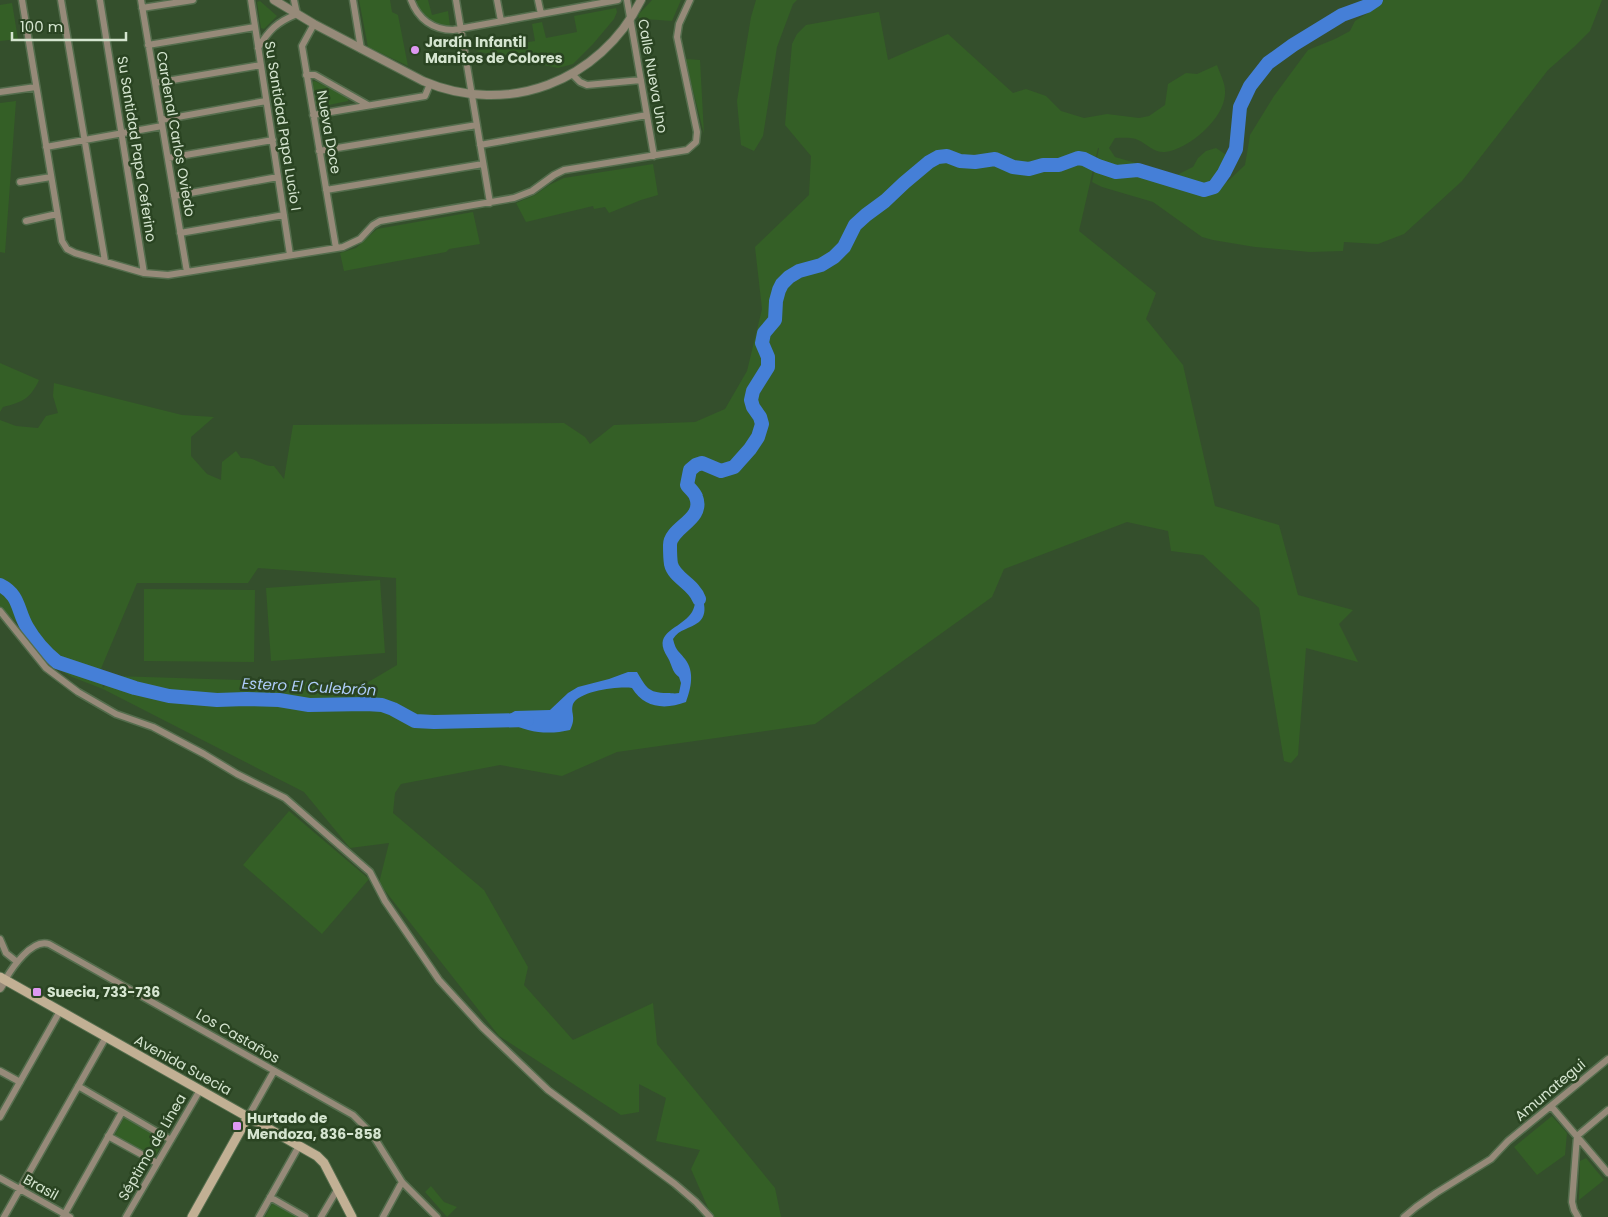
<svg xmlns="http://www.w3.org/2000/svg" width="1608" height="1217" viewBox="0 0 1608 1217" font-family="Poppins,sans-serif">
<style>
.green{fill:#345f26;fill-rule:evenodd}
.water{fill:#457fd7}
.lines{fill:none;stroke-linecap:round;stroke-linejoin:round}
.river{stroke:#457fd7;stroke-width:14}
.minor-casing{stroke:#546d4d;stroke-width:9}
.tertiary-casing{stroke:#546d4d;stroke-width:10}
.secondary-casing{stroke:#546d4d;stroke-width:11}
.minor{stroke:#968a79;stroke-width:6}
.tertiary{stroke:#968a79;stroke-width:8}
.secondary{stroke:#c2b094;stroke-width:9}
.poi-dot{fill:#de98f2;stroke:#2a4422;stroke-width:2}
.labels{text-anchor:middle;stroke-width:5;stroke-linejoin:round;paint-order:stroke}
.poi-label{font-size:14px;font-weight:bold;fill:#d5e5d0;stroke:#2a4422;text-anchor:start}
.street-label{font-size:14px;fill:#d5e5d0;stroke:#2a4422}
.water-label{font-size:15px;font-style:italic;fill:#aeccf9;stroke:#2a4422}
</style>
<rect width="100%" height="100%" fill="#344f2c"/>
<!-- green -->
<path class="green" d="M359,0H390L392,12L398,15L408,66L368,47Z
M420,0H428L432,15L448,11L450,26C434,25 421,17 415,1Z
M652,0H681L672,21L645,19L640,21L638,15Z
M756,0H797L793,4L777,47L763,136L754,151L741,145L737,101L751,17Z
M1381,0H1602L1590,31L1574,47L1548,70L1462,181L1404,234L1378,244L1344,242L1343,251L1310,252L1255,247L1213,240L1202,237L1153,202L1102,187L1092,182L1099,148H1098L1079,231L1156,293L1146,319L1183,365L1215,506L1279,525L1298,595L1353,610L1339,624L1358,662L1306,648L1298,755L1291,763L1284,761L1259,608L1203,555L1171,551L1168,531L1127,522L1004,569L992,597L815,724L617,752L562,776L500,765L401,784L395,793L393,813L484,890L528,967L524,985L573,1040L653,1003L657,1044L775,1188L781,1217H712L691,1169L700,1150L656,1141L666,1098L639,1084V1112L621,1115L499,1036L379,883L389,843L350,848L304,792L103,689L72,677L51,665L17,623L0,607V420L16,426L38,428L46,416L58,413L53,396L54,383L182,415L214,417L191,437V456L207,474L221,480L222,462L236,451L241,458C258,457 260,466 274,466L284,479L293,425L564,423L585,437L590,444L614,425L695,422L725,409L747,371L762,309L755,247L809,195L811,156L785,125L792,44L797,34L806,25L879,12L888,60L948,34L1013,93L1026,89L1046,96L1061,111L1084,118L1107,114L1139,118L1149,116L1165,105L1168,84L1186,73L1197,74L1217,65C1220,74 1226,84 1225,94C1224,119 1189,149 1165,152C1154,153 1147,144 1138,140C1132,137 1122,138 1115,138L1109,148L1115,157L1177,175L1193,167L1198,158L1206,151L1216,148L1225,154L1227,182L1245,165L1250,135L1274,96L1308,50L1335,39L1350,31L1355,21L1374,9ZM258,568L396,578L397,665L365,684L114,676L103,688L100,671L137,583H248Z
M260,1L277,16L264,29L261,28L257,2Z
M12,3L18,39L0,41V5Z
M616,8L617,12L614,19L593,44L573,64L558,68L475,51L535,41L532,24L542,22L546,38L577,32L574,16Z
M685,59L700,60L704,134Z
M315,81L348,97V101L319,107L315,104L311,82Z
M16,101L5,253L0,252V103Z
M653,164L658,195L641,200L609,213L605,207L594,209L593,206L526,222L516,203L535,195L549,185L564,178Z
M473,212L480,244L449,249L446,252L344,271L340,253L356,248L377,229Z
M0,363L39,380C30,399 23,402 3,407L0,412Z
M380,580L385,653L271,661L266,588Z
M144,589L255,590L254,662L144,661Z
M289,811L369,879L322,934L243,865Z
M1552,1116L1567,1133L1565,1155L1537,1175L1514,1147Z
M124,1118L164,1140L154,1159L114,1136Z
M1586,1158L1604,1180L1579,1200L1580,1161Z
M431,1186L444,1202L457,1207L447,1217L425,1192Z
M273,1202L300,1217H265Z"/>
<!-- water -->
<path class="water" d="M693,583C701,591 711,612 699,622C690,629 679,629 673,639C676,651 678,650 685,659C695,672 691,688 686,702C665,710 644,708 632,688C619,686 579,691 573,704C570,713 577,717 570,730C549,735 528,733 508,722V715L515,711L550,710L568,693L578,687L609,679L628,672H637C646,687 648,693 667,693C672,693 674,694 679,693L681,683L679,677C672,672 672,665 668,658C652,633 675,631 689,616C694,611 695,604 696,598L688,588L689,584Z"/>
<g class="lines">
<!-- river -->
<path class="river" d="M0,585C20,595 17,610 27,627C35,641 45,652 57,662L135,688L169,696L217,700L246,699L279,700L309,705L366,704L382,705L393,709L415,721L434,722L527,720
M699,599C694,584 674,578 671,564C670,558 670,551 670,545C670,527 705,520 696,497C695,493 690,489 687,485L690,470L696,465L702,463L721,471L734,467L750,449L758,437L762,424L760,417L753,407L751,400L753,391L768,367V357L762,343L764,333L775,320L776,301L779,290L782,284L789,277L799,271L821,265L834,257L844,247L855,225L866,215L885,201L904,183L929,162L938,157L947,156L960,161L975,162L995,159L1013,167L1029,169L1043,165H1059L1078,158L1084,159L1098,166L1116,172L1138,170L1204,190L1214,187L1224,173L1236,149L1240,107L1250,86L1268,63L1293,45L1342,15L1367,6L1376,0"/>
<!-- minor casing -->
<g class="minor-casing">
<path id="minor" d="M22,0L62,241L67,249L75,253L144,273L168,275L343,247L360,239L373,225L380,221L514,198L532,191L554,175L564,170L687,150L696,142L697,132L677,37L679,24L690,0
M61,0L105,261
M100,0L144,273
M141,0L187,272
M251,0L290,255
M353,0L361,49
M411,0C418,19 433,30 453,30L618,0
M456,0L490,203
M497,0L501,21
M538,0L541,14
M627,0L654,156
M142,8L193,0
M314,24L302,46L336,248
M148,45L255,27
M258,48C269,30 277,22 297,14L294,0
M572,74L580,82L587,85L641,80
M306,75H315L368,105
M155,83L261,65
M0,92L36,87
M313,115L425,96L430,84
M161,120L266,101
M480,145L647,115
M46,147L162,126
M319,151L477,125
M168,158L273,140
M20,182L51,177
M326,190L483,164
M174,196L278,177
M26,221L57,214
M180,233L284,215
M0,611L46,668L78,692L116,714L153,727L204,754L237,774L285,798L370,872L385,901L439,980L482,1027L548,1090L675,1184L696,1202L710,1217
M0,939L6,953L16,961
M5,980C12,968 32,938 49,944L353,1115L372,1134L402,1182L437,1217
M0,1071L20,1082
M78,1086L171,1140
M1551,1106L1608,1173
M0,1117L60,1011
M248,1117L274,1071
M108,1136L157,1163
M0,1178L70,1217
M270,1197L305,1217
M4,1217L106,1037
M63,1217L122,1112
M126,1217L200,1090
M259,1217L299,1146
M321,1217L337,1190
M383,1217L402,1182
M1404,1217L1416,1207L1436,1193L1491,1159L1508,1141L1608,1059
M1578,1217L1574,1210L1572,1202L1577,1136L1608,1110"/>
</g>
<!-- tertiary casing -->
<g class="tertiary-casing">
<path id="tertiary" d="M274,0L314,24L423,81C507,117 600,82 641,0
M0,988L5,980"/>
</g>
<!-- secondary casing -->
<g class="secondary-casing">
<path id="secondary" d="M0,977L317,1156L324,1163L352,1217
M192,1217L248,1117"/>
</g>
<!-- minor -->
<use href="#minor" class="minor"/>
<!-- tertiary -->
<use href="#tertiary" class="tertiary"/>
<!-- secondary -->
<use href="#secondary" class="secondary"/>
</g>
<!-- markers -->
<g class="poi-dot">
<circle cx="415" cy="50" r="5"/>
<rect x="32" y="987" width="10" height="10" rx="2.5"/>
<rect x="232" y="1121" width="10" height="10" rx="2.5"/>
</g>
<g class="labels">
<!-- poi labels -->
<g class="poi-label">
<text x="425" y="47">Jardín Infantil<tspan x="425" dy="16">Manitos de Colores</tspan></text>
<text x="47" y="997">Suecia, 733-736</text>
<text x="247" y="1123">Hurtado de<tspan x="247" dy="16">Mendoza, 836-858</tspan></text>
</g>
<!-- street labels -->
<g class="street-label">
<text transform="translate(653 76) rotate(80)" y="5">Calle Nueva Uno</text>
<text transform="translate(283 126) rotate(81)" y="5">Su Santidad Papa Lucio I</text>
<text transform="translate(329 132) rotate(80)" y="5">Nueva Doce</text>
<text transform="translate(176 134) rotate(80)" y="5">Cardenal Carlos Oviedo</text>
<text transform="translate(137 149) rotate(81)" y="5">Su Santidad Papa Ceferino</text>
<text transform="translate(238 1036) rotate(30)" y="5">Los Castaños</text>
<text transform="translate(183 1065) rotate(29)" y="5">Avenida Suecia</text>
<text transform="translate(1550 1090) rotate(-40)" y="5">Amunategui</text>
<text transform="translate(152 1147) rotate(-60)" y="5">Séptimo de Línea</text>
<text transform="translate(41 1187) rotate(29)" y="5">Brasil</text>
</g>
<!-- water labels -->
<g class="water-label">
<text transform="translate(309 687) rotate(3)" y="5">Estero El Culebrón</text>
</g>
</g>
<!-- scale -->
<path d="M12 32v8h114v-8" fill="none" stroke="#d5e5d0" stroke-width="2.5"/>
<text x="20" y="32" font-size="15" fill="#d5e5d0" stroke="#2a4422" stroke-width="4" paint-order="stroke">100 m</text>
</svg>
